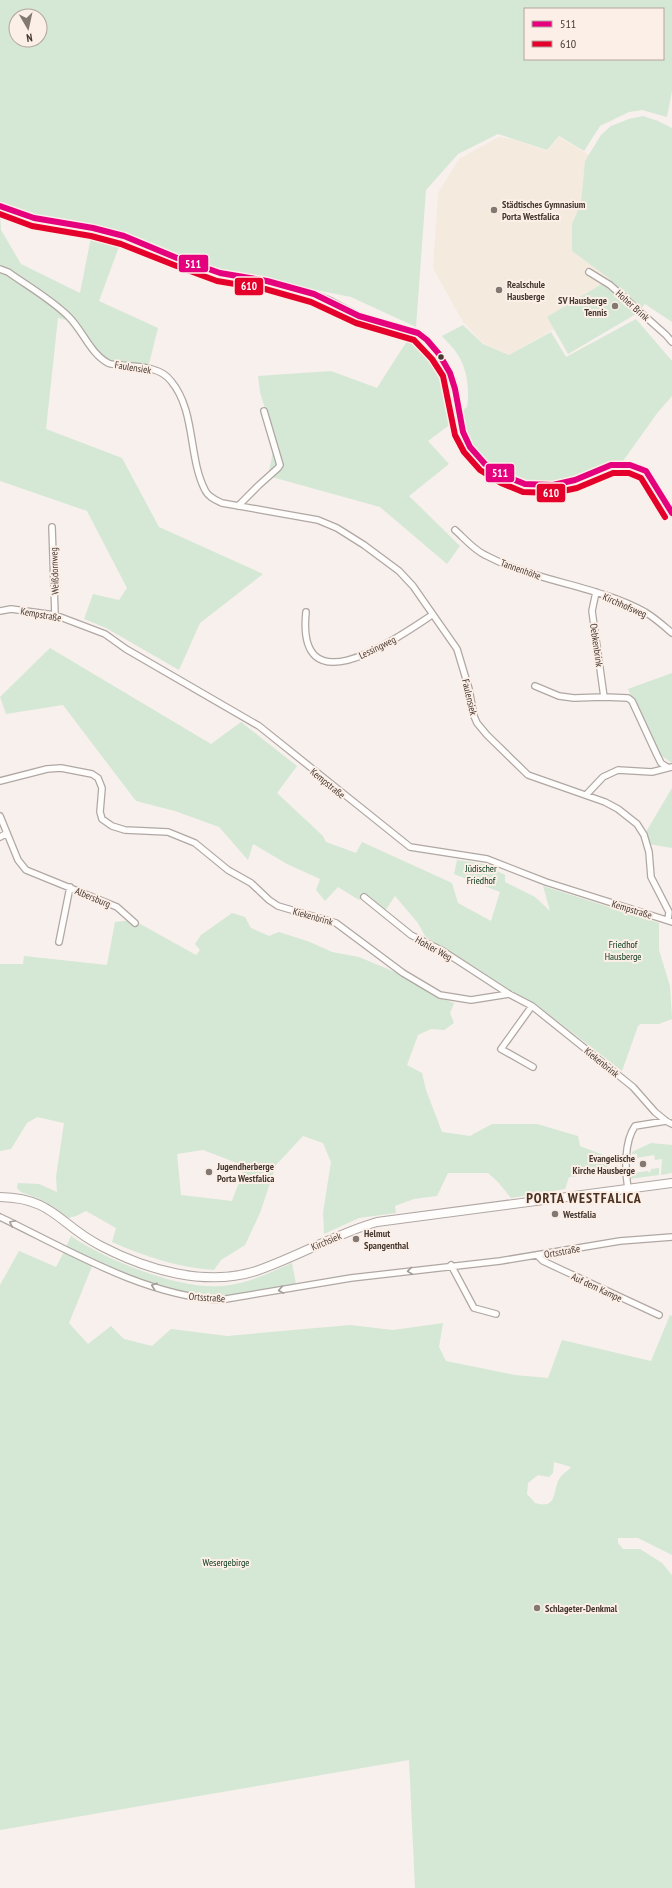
<svg xmlns="http://www.w3.org/2000/svg" width="672" height="1888" viewBox="0 0 672 1888" font-family="'PT Sans Narrow',sans-serif">
<style>
.education{fill:#f4ebde}
.green{fill:#d5e7d5;fill-rule:evenodd}
.lines{fill:none;stroke-linecap:round;stroke-linejoin:round}
.minor-casing{stroke:#b0a7a3;stroke-width:8}
.secondary-casing{stroke:#b0a7a3;stroke-width:10}
.minor{stroke:#fefdfc;stroke-width:5.5}
.secondary{stroke:#fefdfc;stroke-width:8}
.bus-1-casing{stroke:#fcefe7;stroke-width:9}
.bus-2-casing{stroke:#fcefe7;stroke-width:9}
.bus-1{stroke:#e5007d;stroke-width:6}
.bus-2{stroke:#e4002b;stroke-width:6}
.oneway{stroke:#a29b96}
.poi-dot{fill:#847972;stroke:#fcefe7;stroke-width:1.5}
.bus-dot{fill:#463931;stroke:#fcefe7;stroke-width:1.5}
.labels{text-anchor:middle;stroke-width:4;stroke-linejoin:round;paint-order:stroke}
.poi-label{font-size:10px;font-weight:bold;fill:#463931;stroke:#fcefe7;text-anchor:start}
.street-label{font-size:10px;fill:#463931;stroke:#fcefe7}
.park-label{font-size:10px;fill:#023416;stroke:#fcefe7}
.district-label{font-size:14px;font-weight:bold;letter-spacing:1px;fill:#493020;stroke:#fcefe7}
.line-badge{stroke:#fcefe7;stroke-width:1.5}
.badge-label{font-size:11px;text-anchor:middle;font-weight:bold;fill:#fff}
</style>
<rect width="100%" height="100%" fill="#f7f0ec"/>
<!-- education -->
<path class="education" d="M499,137L516,140L547,151L559,137L589,155L585,161L581,203L572,224L610,279L547,317L554,329L509,355L483,343L463,322L433,268L438,193L459,159Z"/>
<!-- green -->
<path class="green" d="M0,0H672V91L667,117L642,110L629,112L600,126L584,151L559,136L547,150L498,134L458,154L426,190L416,327L423,347L445,381L456,420L428,441L449,464L409,496L460,546L447,564L380,507L268,476L275,442L260,392L258,376L331,371L377,388L416,327L351,297L220,271L124,233L99,301L158,328L149,364L113,363L77,334L66,320L58,318L46,429L122,458L159,527L263,574L200,623L179,670L106,628L84,619L93,594L119,600L127,588L87,511L0,481V211L1,230L21,264L80,293L93,227L36,216L0,204ZM525,9H663V59H525ZM16,16H40V40H16Z
M643,116L658,121L672,128V322L645,304L636,314L568,354L547,317L610,279L572,251V224L581,203L585,161L601,135L611,126L629,119Z
M636,319L672,361V396L658,412L623,461C598,466 577,481 552,483C524,486 487,471 471,446C465,436 464,423 462,411L467,407C470,390 467,369 458,355C454,348 447,342 442,336L463,325L483,344L509,355L551,332L566,357Z
M50,648L211,744L241,722L297,766L277,793L323,836L326,842L356,853L362,842L452,883L458,903L491,921L500,892L454,874L457,860L484,864L505,875V882L535,897L550,911L543,886L659,923V950L670,986L672,1019L659,1024H641L638,1026L622,1071L538,1006L497,984L433,942L425,936L418,923L395,896L385,911L365,894L359,900L338,887L325,901L316,890L320,879L287,864L253,844L248,860L219,827L175,811L136,801L63,705L6,714L0,697Z
M672,673V763L659,754L628,689Z
M672,788V848L649,844L646,832Z
M232,913L245,917L251,928L269,936L279,932L310,942L332,952L359,957L402,975L434,996L454,1003L450,1013L454,1023L444,1030L431,1029L418,1035L407,1065L422,1073L426,1090L442,1132L470,1136L492,1124H537L578,1136L580,1146L606,1156L608,1172L569,1177L565,1189L511,1198L498,1182L488,1173H448L437,1196L414,1199L395,1206L396,1213L359,1218L324,1234L323,1213L331,1162L323,1143L303,1136L276,1165L260,1213L245,1245L221,1260L214,1270C179,1268 144,1256 112,1242L116,1228L86,1211L76,1216L68,1218L54,1207L42,1200L21,1192L17,1188L18,1183L39,1184L57,1192L56,1177L64,1123L37,1117L27,1123L11,1149L0,1151V964H23L24,956L107,965L115,922L133,920L196,955L200,950L195,944L201,935ZM203,1150L245,1166L232,1201L181,1195L177,1154Z
M651,1143L672,1145V1173L661,1175L662,1159L655,1160L654,1155L637,1158V1154H632V1152Z
M629,1168L633,1173L648,1171L650,1173L651,1169L659,1168V1175L629,1179Z
M71,1236C105,1260 180,1290 222,1286C247,1284 269,1273 292,1263L296,1284C268,1290 238,1299 209,1297C158,1292 111,1269 66,1247Z
M65,1250L93,1264L69,1323L88,1344L111,1326L124,1339L152,1346L171,1329L227,1336L350,1325L393,1330L443,1323L439,1347L446,1361L515,1375L548,1378L562,1340L651,1361L670,1315L672,1316V1555L638,1538H618V1543L623,1549H640L662,1563L672,1575V1888H415L409,1760L0,1830V1285L19,1251L56,1267ZM554,1462L571,1467C568,1471 562,1474 560,1478C552,1489 559,1510 535,1503L527,1494L528,1483L538,1475L549,1477L553,1473Z"/>
<g class="lines">
<!-- minor casing -->
<g class="minor-casing">
<path id="minor" d="M0,206L34,218L93,228L124,236L177,258L220,273L267,281L314,294L331,301L359,316L418,333L427,340L439,354L450,373L455,389L463,432L470,447L485,464L505,476L525,484L553,485L575,480L611,465H630L646,471L672,513
M0,269L8,272C29,287 51,299 69,317C83,331 90,353 108,363C111,365 117,364 120,365C137,367 160,366 171,381C196,411 188,457 205,490C208,497 216,500 222,503L318,520L337,528L364,545L399,571L413,586L457,649L469,689L474,716L477,723L487,735L528,775L605,802L618,809L637,824L644,835L649,852L651,877L669,912L668,920
M589,272L610,285L666,335L672,342
M238,506L259,485L278,468L280,465L264,411
M52,527L55,615
M455,530C464,538 474,550 485,555C536,582 596,585 645,612C655,618 664,626 672,633
M596,592L592,611L604,697L628,698L632,701L657,755L661,763L667,767
M0,611L11,609L55,615L105,634L126,649L259,726L410,847L487,859L546,882L672,922
M306,612C296,710 397,638 432,615
M535,686L559,696L574,698L604,697
M0,781L47,769L61,768L92,774L98,778L102,788L100,812L102,819L112,826L125,830L168,832L195,843L228,870L251,883L269,900L278,906L336,923L403,973L440,995L471,1000L509,994
M586,795L603,777L618,770L652,772L672,767
M0,816L18,860L26,870L117,907L135,923
M0,837L7,833
M364,897L411,935L443,951L509,994L532,1006L633,1087L655,1112L666,1121L672,1124
M59,942L70,887
M532,1006L501,1049L533,1067
M628,1189C625,1170 624,1142 635,1126L666,1121
M0,1217C69,1250 142,1295 220,1300L351,1278L500,1261L620,1241L672,1237
M537,1255L543,1261L560,1269L659,1315
M451,1265L474,1308L496,1314"/>
</g>
<!-- secondary casing -->
<g class="secondary-casing">
<path id="secondary" d="M0,1197C54,1198 59,1225 101,1246C147,1270 205,1287 256,1271C297,1257 335,1234 377,1222L672,1183"/>
</g>
<!-- minor -->
<use href="#minor" class="minor"/>
<!-- secondary -->
<use href="#secondary" class="secondary"/>
<!-- bus-1 casing -->
<g class="bus-1-casing">
<path id="bus-1" d="M0,206L34,218L93,228L124,236L177,258L220,273L267,281L314,294L359,316L418,333L427,340L439,354L450,373L455,389L463,432L470,447L485,464L505,476L525,484L553,485L575,480L611,465H630L646,471L672,513"/>
</g>
<!-- bus-2 casing -->
<g class="bus-2-casing">
<path id="bus-2" d="M0,214L32,226L91,236L121,244L174,265L217,281L265,289L311,302L356,323L414,340L432,359L443,376L455,435L464,452L480,470L501,483L523,492L553,493L577,488L613,473H629L641,478L665,517"/>
</g>
<!-- bus-1 -->
<use href="#bus-1" class="bus-1"/>
<!-- bus-2 -->
<use href="#bus-2" class="bus-2"/>
</g>
<!-- one-way arrows -->
<defs><path id="oneway-chevron" d="M-2-3.5L2.5 0L-2 3.5" fill="none" stroke-width="1.6" stroke-linecap="round" stroke-linejoin="round"/></defs>
<g class="oneway">
<use href="#oneway-chevron" transform="translate(12 1223) rotate(-155)"/>
<use href="#oneway-chevron" transform="translate(410 1271) rotate(172)"/>
<use href="#oneway-chevron" transform="translate(154 1286) rotate(-162)"/>
<use href="#oneway-chevron" transform="translate(281 1290) rotate(170)"/>
</g>
<!-- markers -->
<g class="poi-dot">
<circle cx="494" cy="210" r="4"/>
<circle cx="499" cy="290" r="4"/>
<circle cx="615" cy="306" r="4"/>
<circle cx="643" cy="1164" r="4"/>
<circle cx="209" cy="1172" r="4"/>
<circle cx="555" cy="1214" r="4"/>
<circle cx="356" cy="1239" r="4"/>
<circle cx="537" cy="1608" r="4"/>
</g>
<circle class="bus-dot" cx="441" cy="357" r="3.5"/>
<g class="labels">
<!-- poi labels -->
<g class="poi-label">
<text x="502" y="208">Städtisches Gymnasium<tspan x="502" dy="12">Porta Westfalica</tspan></text>
<text x="507" y="288">Realschule<tspan x="507" dy="12">Hausberge</tspan></text>
<text x="607" y="304" text-anchor="end">SV Hausberge<tspan x="607" dy="12">Tennis</tspan></text>
<text x="635" y="1162" text-anchor="end">Evangelische<tspan x="635" dy="12">Kirche Hausberge</tspan></text>
<text x="217" y="1170">Jugendherberge<tspan x="217" dy="12">Porta Westfalica</tspan></text>
<text x="563" y="1218">Westfalia</text>
<text x="364" y="1237">Helmut<tspan x="364" dy="12">Spangenthal</tspan></text>
<text x="545" y="1612">Schlageter-Denkmal</text>
</g>
<!-- street labels -->
<g class="street-label">
<text transform="translate(633 305) rotate(42)" y="4">Hoher Brink</text>
<text transform="translate(133 367) rotate(9)" y="4">Faulensiek</text>
<text transform="translate(521 569) rotate(20)" y="4">Tannenhöhe</text>
<text transform="translate(54 571) rotate(-92)" y="4">Weißdornweg</text>
<text transform="translate(625 605) rotate(24)" y="4">Kirchhofsweg</text>
<text transform="translate(41 614) rotate(10)" y="4">Kempstraße</text>
<text transform="translate(597 645) rotate(82)" y="4">Oebkenbrink</text>
<text transform="translate(377 647) rotate(-26)" y="4">Lessingweg</text>
<text transform="translate(470 697) rotate(77)" y="4">Faulensiek</text>
<text transform="translate(328 783) rotate(39)" y="4">Kempstraße</text>
<text transform="translate(93 897) rotate(23)" y="4">Albersburg</text>
<text transform="translate(632 909) rotate(17)" y="4">Kempstraße</text>
<text transform="translate(313 916) rotate(16)" y="4">Kiekenbrink</text>
<text transform="translate(434 948) rotate(29)" y="4">Hohler Weg</text>
<text transform="translate(602 1062) rotate(39)" y="4">Kiekenbrink</text>
<text transform="translate(326 1241) rotate(-23)" y="4">Kirchsiek</text>
<text transform="translate(562 1251) rotate(-10)" y="4">Ortsstraße</text>
<text transform="translate(597 1287) rotate(25)" y="4">Auf dem Kampe</text>
<text transform="translate(207 1297) rotate(4)" y="4">Ortsstraße</text>
</g>
<!-- park labels -->
<g class="park-label">
<text x="481" y="872">Jüdischer<tspan x="481" dy="12">Friedhof</tspan></text>
<text x="623" y="948">Friedhof<tspan x="623" dy="12">Hausberge</tspan></text>
<text x="226" y="1566">Wesergebirge</text>
</g>
<!-- district labels -->
<g class="district-label">
<text x="584" y="1203">PORTA WESTFALICA</text>
</g>
</g>
<g class="line-badge">
<rect x="178" y="254" width="31" height="19" rx="4" fill="#e5007d"/>
<rect x="234" y="277" width="30" height="19" rx="4" fill="#e4002b"/>
<rect x="485" y="463" width="30" height="20" rx="4" fill="#e5007d"/>
<rect x="536" y="483" width="30" height="20" rx="4" fill="#e4002b"/>
</g>
<g class="badge-label">
<text x="193" y="268">511</text>
<text x="249" y="290">610</text>
<text x="500" y="477">511</text>
<text x="551" y="497">610</text>
</g>
<!-- legend -->
<rect x="524" y="8" width="140" height="52" fill="#fcefe7" stroke="#b3a69e"/>
<rect x="532" y="21" width="20" height="6" fill="#e5007d" stroke="#b3a69e"/>
<text x="560" y="28" font-size="12" fill="#463931">511</text>
<rect x="532" y="41" width="20" height="6" fill="#e4002b" stroke="#b3a69e"/>
<text x="560" y="48" font-size="12" fill="#463931">610</text>
<!-- north arrow -->
<g transform="translate(28 28) rotate(171)"><circle r="19" fill="#fcefe7" stroke="#b3a69e"/>
<path d="M0-3L7 15L0 10L-7 15Z" fill="#847972"/>
<text y="-6" font-size="11" font-weight="bold" text-anchor="middle" fill="#463931">N</text>
</g>
</svg>
